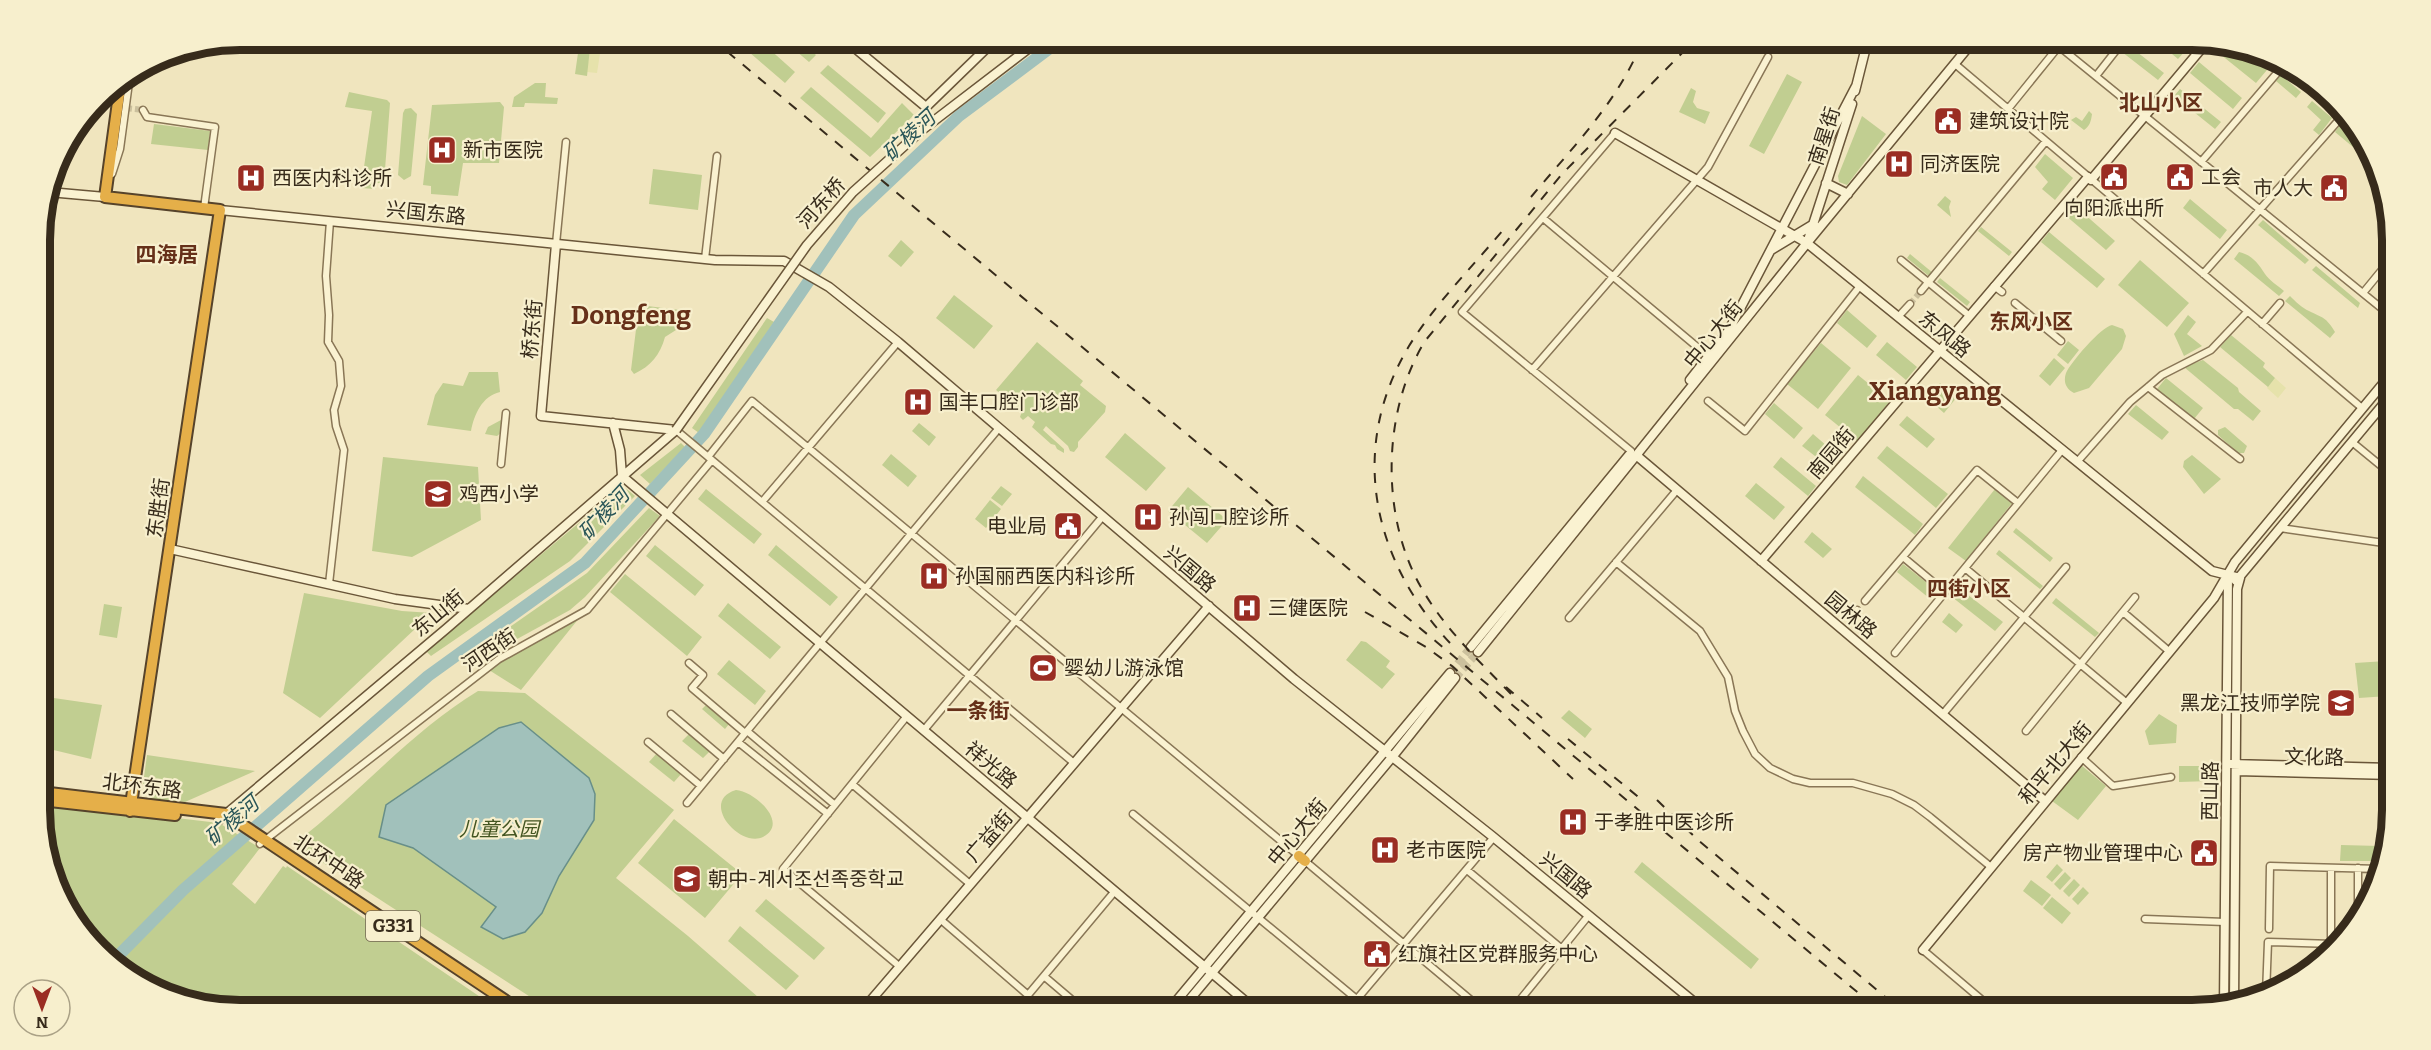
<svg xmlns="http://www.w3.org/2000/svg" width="2431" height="1050" viewBox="0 0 2431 1050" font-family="Bitter,'Noto Sans SC','Noto Sans KR',serif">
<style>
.farmland{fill:#e6e2ab}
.green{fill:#c1ce91}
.water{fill:#a1c1bb;stroke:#688f89;stroke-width:1.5}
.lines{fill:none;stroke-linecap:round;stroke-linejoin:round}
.river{stroke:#a1c1bb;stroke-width:12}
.street-tunnel{stroke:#cbc09d;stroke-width:6;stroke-dasharray:6 3;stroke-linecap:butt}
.secondary-tunnel{stroke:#cbc09d;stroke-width:8;stroke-dasharray:8 4;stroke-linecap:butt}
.street-casing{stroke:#897656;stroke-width:9}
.secondary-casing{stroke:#6a5639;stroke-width:11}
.highway-casing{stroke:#56432b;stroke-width:14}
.street{stroke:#faf2d1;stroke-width:6}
.secondary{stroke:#faf2d1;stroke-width:8}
.highway{stroke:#e5af49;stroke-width:10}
.rail{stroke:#372b1b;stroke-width:2;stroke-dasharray:10 10;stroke-linecap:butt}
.secondary-bridge-casing{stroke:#6a5639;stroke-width:11;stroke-linecap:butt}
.secondary-bridge{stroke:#faf2d1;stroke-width:8}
.labels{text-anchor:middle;stroke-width:4.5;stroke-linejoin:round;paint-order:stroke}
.shield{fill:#f7efcd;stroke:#716650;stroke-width:1.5}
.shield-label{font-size:18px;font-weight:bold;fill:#372b1b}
.poi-label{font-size:20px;fill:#372b1b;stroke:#f7efcd;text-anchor:start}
.street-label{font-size:20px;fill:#372b1b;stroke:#f7efcd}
.park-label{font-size:20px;font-style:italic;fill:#435521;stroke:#f7efcd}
.neighbourhood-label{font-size:21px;font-weight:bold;fill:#663019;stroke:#f7efcd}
.water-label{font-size:21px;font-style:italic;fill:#2a5658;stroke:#f7efcd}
.district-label{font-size:26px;font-weight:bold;fill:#663019;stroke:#f7efcd}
.rim{fill:none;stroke:#372b1b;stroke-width:8}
</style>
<rect width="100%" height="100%" fill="#f0e5be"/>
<!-- farmland -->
<path class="farmland" d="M591,39H641L635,50L601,47L597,73L587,72Z
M2275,378L2286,388L2278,398L2267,388Z"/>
<!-- green -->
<path class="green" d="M580,39H591L587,76L575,74Z
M734,39H758L795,72L785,83Z
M782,39H797L816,55L809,62Z
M2164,39H2173L2186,50L2178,59L2160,44Z
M2212,43L2258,52L2272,64L2256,83L2210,46Z
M2128,45L2164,73L2158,80L2122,52Z
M2199,62L2242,98L2233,109L2190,73Z
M828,65L886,113L878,123L820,73Z
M1787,74L1802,82L1764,154L1749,146Z
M2281,75L2301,92L2296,98L2276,81Z
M535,83H546L545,97L558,98L557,104L525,103L524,107H512L514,97Z
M811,87L871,138L902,103L914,115L870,157L800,98Z
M1691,88L1696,91L1693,102L1697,108L1710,112L1705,124L1679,112Z
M2180,89L2221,122L2215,129L2174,96Z
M349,92L387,100L390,103L384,183H376V189L361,188L372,111L345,107Z
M2312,101L2332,118L2319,135L2313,130L2321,120L2307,107Z
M500,102L504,107L499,163H463L458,196L431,194V186L423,185L432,105Z
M411,108L417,114L411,176L404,180L398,175L403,113L405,109Z
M2089,111L2092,114C2091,121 2090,126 2084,130L2071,120L2076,117L2082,121Z
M1862,116L1886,134L1847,185L1839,182L1838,176Z
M154,124L210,131L208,150L151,144Z
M2340,125L2359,141L2353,147L2335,132Z
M2045,154L2073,178L2055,200L2042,189L2048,182L2035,167Z
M653,169L702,175L698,210L649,204Z
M1945,196L1951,201L1949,207L1951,217L1937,205Z
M2190,199L2227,230L2220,239L2183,208Z
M2074,205L2115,241L2106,250L2065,215Z
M2263,220L2309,260L2305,264L2258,225Z
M1981,227L2012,252L2009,256L1978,231Z
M2049,232L2105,279L2097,288L2041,242Z
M901,240L914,252L901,267L888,256Z
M2239,252C2252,255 2258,263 2265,274C2269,280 2278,286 2284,291L2279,296L2234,259Z
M1910,254L1933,273L1930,277L1907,258Z
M2140,260L2189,303L2167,327L2118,285Z
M2316,266L2360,303L2358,308L2312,270Z
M1940,278L1970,302L1967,306L1937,282Z
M954,295L993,326L974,349L936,318Z
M2290,296C2295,301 2302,308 2309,311C2323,318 2326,317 2335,332L2330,338L2285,301Z
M639,305L680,310L676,330L665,337C660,355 651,366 634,374L631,370Z
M1847,310L1877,336L1867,348L1837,323Z
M2188,315L2196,322L2187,334L2202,346L2184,356L2174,334Z
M767,318L774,322L699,433L692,428Z
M2112,325L2123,329L2126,336L2122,349L2089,388L2074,393C2066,389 2063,382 2066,373C2071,362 2101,327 2112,325Z
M2231,335L2265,363L2263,367L2275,378L2268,387L2220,347Z
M2068,341L2079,350L2068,364L2057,355Z
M1037,342L1083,381L1080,385L1106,406L1105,412L1078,442V447L1074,452L1070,451L1068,446L1046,426L1043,430L1064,449V453L1057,449L1055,445L1051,444L1032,427L1035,422L1028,416L1023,420L1020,417L1022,411L996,390Z
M1887,342L1917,367L1906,380L1876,355Z
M1821,343L1851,368L1818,409L1787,384Z
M2054,358L2065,368L2050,386L2039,376Z
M2203,360L2238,388L2239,392L2261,411L2253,421L2238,409H2234L2184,367Z
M469,372H498L500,392C482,396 474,415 471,431L427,425L435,395L443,383L463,386Z
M1858,375L1890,401L1857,441L1825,415Z
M2166,378L2203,408L2194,419L2157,389Z
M1940,383L1957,397L1944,413L1927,398Z
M1774,403L1803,428L1794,439L1765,414Z
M2136,405L2169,432L2162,440L2128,414Z
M1907,416L1935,439L1927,448L1899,425Z
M501,420L502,432L497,436L485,434L488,427Z
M919,423L936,437L929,446L912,431Z
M2225,427L2247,446L2244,453H2238L2218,435V430Z
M1125,433L1166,468L1146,491L1105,457Z
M1813,434L1834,452L1824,463L1802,446Z
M681,443L685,447L650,484L640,475Z
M1887,446L1948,494L1936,508L1877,458Z
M891,454L917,476L908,487L882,465Z
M2192,455L2221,479L2204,494L2183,467L2184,461Z
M383,457L478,467L481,520L412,557L372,551Z
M1781,457L1816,486L1808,496L1773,467Z
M1863,476L1923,524L1915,535L1855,487Z
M1756,483L1785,507L1774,520L1745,496Z
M623,486L635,496L570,561L431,656L426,651Z
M1001,486L1012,494L1002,506L991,498Z
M1188,487L1227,520L1207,543L1168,511Z
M706,489L762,534L754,544L698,499Z
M1995,489L2012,503L1966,561L1948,548Z
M990,500L1001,509L986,528L975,519Z
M649,508L660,516L585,597L570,610L475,662L470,655L587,573Z
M2016,528L2053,558L2050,562L2013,532Z
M1812,532L1832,549L1823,558L1804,542Z
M655,545L704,585L695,596L646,556Z
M776,545L838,597L830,606L768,555Z
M1999,550L2043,586L2040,589L1996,554Z
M1903,564L1936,590L1929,598L1897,572Z
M625,574L702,637L687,656L610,592Z
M1959,588L2003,622L1995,631L1952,597Z
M304,593L402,611L432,613L320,718L283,693Z
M2056,598L2099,633L2095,637L2052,603Z
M728,603L781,647L770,659L718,616Z
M104,604L122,607L117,638L99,635Z
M1949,613L1963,625L1956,633L1942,622Z
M580,617L521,690L489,670L501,660Z
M1361,641L1366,642L1390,661L1386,667L1395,674L1382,689L1346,660Z
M729,660L766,691L755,705L717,674Z
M2386,661L2388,696L2359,698L2355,663Z
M478,691L525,693L674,810L616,878L688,936L774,1011H552L294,844C358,795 409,733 478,691Z
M40,696L102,705L91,759L41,747Z
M707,704L729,724L725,729L702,709Z
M1569,710L1592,729L1585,738L1561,718Z
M2159,714L2177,725L2176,743L2149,745L2145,731Z
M689,734L710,751L703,758L682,741Z
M657,753L682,773L674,782L649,762Z
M147,755L255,771L185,802L151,799L143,784Z
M2081,765L2106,786L2078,820L2052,801Z
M2179,766H2211V781L2179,782Z
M736,790C754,791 790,823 763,837C739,848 699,801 736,790Z
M41,802L219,823L260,848L232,884L255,904L283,866L286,868L287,866L501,1011H240L163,996L81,933L41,837Z
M674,819L742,874L705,918L638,863Z
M2341,845L2380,846V861H2340Z
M1642,862L1759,959L1751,969L1634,872Z
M2057,864L2063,870L2052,882L2046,877Z
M2065,872L2071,878L2060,890L2054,884Z
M2074,879L2080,885L2069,897L2063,891Z
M2031,880L2051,895L2042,906L2023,891Z
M2083,887L2089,893L2078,905L2072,899Z
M2052,897L2071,913L2062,924L2043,908Z
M766,899L825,948L814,960L755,911Z
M740,926L799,976L786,990L728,941Z"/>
<!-- water -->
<path class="water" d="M521,722L589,778L595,794L594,820L559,876L542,913L525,932L503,939L481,927L496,907L413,848L379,837L386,805L499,728Z"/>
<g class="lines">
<!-- river -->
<path class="river" d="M115,959L183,890L428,676L585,563L704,434L854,215L959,116L1062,39"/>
<!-- street-tunnel -->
<path class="street-tunnel" d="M126,108L143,110
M1910,304L1921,291"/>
<!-- secondary-tunnel -->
<path class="secondary-tunnel" d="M1450,673L1471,647
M1455,678L1478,652"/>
<!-- street casing -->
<g class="street-casing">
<path id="street" d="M2050,39L2391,316
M1955,64L2362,408
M2096,76L2125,39
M2008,109L2059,46
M143,110L147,117L215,127L204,208
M1615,133L1462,312L1631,451
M2201,162L2283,66
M112,174L120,149L130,75
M1543,218L1708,356
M556,244L566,142
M705,259L717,156
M1901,260L1966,313
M2203,274L2345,113
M1994,286L2002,292
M1921,291L2046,141
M2363,293L2390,260
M2015,303L2061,341
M1898,317L1910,304
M2262,324L2280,303
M1532,370L1708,167L1768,57
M2148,387L2240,459
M1708,401L1745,431L1860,286
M676,430L1074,763
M2352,442L2391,474
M708,457L752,401L1299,856
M2077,462L2130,402L2148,387L2162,375L2211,350L2247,312
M501,464L506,413
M762,502L898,342
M2280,528L2391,544
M1903,557L1945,592
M1616,562L1700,631L1728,677L1735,711L1743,731L1755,754L1770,768L1793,779L1810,783H1853L1892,794L1914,805L1930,817L1991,867
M1965,568L2127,703
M329,584L344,450L336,426L334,410L341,386L339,361L328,342L329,315L326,276L330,221
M1865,601L1977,470L2018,503
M2123,612L2170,652
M1852,617L1857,610
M1569,618L1677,490
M1895,653L2062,450
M689,663L703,675L692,688L745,733
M671,714L724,759
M1943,714L2066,567
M924,730L1103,516
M747,731L835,805
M2026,731L2135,597
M648,742L701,786
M738,742L828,814
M2081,757L2113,786L2171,777
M852,784L970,884
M687,803L999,428
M1133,814L1371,1011
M2391,817L2392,787
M260,844L499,659L587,610L712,460
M1305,861L1484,1011
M2358,868V911
M1467,870L1562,949
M940,919L1028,995L1115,891
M2145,919L2225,922
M2269,929L2270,866L2380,869
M2331,946V868
M1923,950L1995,1011
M899,966L783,869L907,716
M1045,977L1085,1011
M2266,994L2268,942L2333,944
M1357,999L1494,837
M1511,1011L1589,915"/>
</g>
<!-- secondary casing -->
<g class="secondary-casing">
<path id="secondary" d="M844,39L926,107L996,39
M1855,91L1868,39
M1615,133L1807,243L2212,571L2240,578
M2091,180L2207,42
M1826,183L1848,194
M49,192L105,197
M220,210L715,260L784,261L829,287L898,342L1294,679L1492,836L1705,1011
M1809,237L1852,104
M556,244L541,416L676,430
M1771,250L1814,224
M1690,380L1729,330L1856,86
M613,423L620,450L622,476L1257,1011
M1636,455L2045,801
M170,549L395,599L469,609
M1761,561L2088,177
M2236,581L2391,395
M1471,647L1629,455
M1478,652L1807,243L1975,39
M2231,764L2392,768
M2236,771L2392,775
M219,820L446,629L676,430
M1923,950L2214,598L2235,562L2391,374
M2234,1005L2237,589L2240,578
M866,1006L1209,606
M2224,1007L2228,576
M1168,1011L1450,673
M1180,1011L1393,756L1455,678"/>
</g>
<!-- highway casing -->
<g class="highway-casing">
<path id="highway" d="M121,80L105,197L220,210L130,811
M41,792L226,814L521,1011
M41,800L175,815
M1299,856L1305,861"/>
</g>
<!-- street -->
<use href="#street" class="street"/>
<!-- secondary -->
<use href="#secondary" class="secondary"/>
<!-- highway -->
<use href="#highway" class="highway"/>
<!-- rail -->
<path class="rail" d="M712,39L1880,1011
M1531,197C1572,148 1620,100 1643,39
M1365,612L1426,647L1452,666L1573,779
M1450,643C1372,559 1348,448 1409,346C1435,304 1472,267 1504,229
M1506,687L1542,718
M1511,694C1481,663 1448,632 1425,594C1380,522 1381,413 1425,341L1562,174L1696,39
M1568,739L1642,800
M1657,800L1698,840L1902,1011"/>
<!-- secondary-bridge casing -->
<g class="secondary-bridge-casing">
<path id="secondary-bridge" d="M676,430L807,245L853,192L922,130L1037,42"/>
</g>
<!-- secondary-bridge -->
<use href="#secondary-bridge" class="secondary-bridge"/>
</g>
<!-- icons -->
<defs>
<g id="civic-square" transform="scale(1.5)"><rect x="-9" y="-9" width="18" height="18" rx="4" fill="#9a2d23" stroke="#f7efcd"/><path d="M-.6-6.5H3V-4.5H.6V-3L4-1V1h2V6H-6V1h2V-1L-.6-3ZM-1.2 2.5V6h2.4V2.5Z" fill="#fff"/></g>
<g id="hospital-square" transform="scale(1.5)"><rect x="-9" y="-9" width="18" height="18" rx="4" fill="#9a2d23" stroke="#f7efcd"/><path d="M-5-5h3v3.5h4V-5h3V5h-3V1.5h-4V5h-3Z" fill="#fff"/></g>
<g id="school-square" transform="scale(1.5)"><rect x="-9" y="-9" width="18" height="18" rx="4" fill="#9a2d23" stroke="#f7efcd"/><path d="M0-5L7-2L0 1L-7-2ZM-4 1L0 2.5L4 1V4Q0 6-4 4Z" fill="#fff"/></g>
<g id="stadium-square" transform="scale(1.5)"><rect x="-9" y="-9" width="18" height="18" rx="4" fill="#9a2d23" stroke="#f7efcd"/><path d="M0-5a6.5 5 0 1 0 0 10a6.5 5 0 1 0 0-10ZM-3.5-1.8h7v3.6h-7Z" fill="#fff"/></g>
<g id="university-square" transform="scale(1.5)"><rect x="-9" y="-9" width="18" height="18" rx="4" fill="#9a2d23" stroke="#f7efcd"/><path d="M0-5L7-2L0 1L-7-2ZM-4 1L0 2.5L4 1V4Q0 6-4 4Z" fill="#fff"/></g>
</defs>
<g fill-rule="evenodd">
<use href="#civic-square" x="1948" y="121"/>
<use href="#hospital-square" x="442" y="150"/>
<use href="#hospital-square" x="1899" y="164"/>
<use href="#civic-square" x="2114" y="177"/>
<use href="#civic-square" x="2180" y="177"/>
<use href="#hospital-square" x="251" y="178"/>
<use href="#civic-square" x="2334" y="188"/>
<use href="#hospital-square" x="918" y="402"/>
<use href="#school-square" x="438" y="494"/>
<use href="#hospital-square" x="1148" y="517"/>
<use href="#civic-square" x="1068" y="526"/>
<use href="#hospital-square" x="934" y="576"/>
<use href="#hospital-square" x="1247" y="608"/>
<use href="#stadium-square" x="1043" y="668"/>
<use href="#university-square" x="2341" y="703"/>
<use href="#hospital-square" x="1573" y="822"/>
<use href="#hospital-square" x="1385" y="850"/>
<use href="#civic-square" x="2204" y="853"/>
<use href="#school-square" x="687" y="879"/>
<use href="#civic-square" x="1377" y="954"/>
</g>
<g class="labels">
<!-- shield labels -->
<rect class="shield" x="366" y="911" width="54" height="30" rx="4.5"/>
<g class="shield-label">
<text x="393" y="932">G331</text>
</g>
<!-- poi labels -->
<g class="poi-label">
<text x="1969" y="128">建筑设计院</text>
<text x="463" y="157">新市医院</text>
<text x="1920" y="171">同济医院</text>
<text x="2201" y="184">工会</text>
<text x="272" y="185">西医内科诊所</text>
<text x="2313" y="195" text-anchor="end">市人大</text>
<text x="2114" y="215" text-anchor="middle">向阳派出所</text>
<text x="939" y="409">国丰口腔门诊部</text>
<text x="459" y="501">鸡西小学</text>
<text x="1169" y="524">孙闯口腔诊所</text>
<text x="1047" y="533" text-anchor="end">电业局</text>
<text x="955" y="583">孙国丽西医内科诊所</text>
<text x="1268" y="615">三健医院</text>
<text x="1064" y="675">婴幼儿游泳馆</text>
<text x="2320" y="710" text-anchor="end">黑龙江技师学院</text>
<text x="1594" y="829">于孝胜中医诊所</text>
<text x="1406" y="857">老市医院</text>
<text x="2183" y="860" text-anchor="end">房产物业管理中心</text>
<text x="708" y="886">朝中-계서조선족중학교</text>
<text x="1398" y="961">红旗社区党群服务中心</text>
</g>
<!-- street labels -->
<g class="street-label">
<text transform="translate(1824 136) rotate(-72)" y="7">南星街</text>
<text transform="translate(821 203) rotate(-48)" y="7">河东桥</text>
<text transform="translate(426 213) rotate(6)" y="7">兴国东路</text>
<text transform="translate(532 329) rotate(-85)" y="7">桥东街</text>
<text transform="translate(1713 334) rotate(-51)" y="7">中心大街</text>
<text transform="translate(1945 334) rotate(39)" y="7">东风路</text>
<text transform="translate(1831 453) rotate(-50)" y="7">南园街</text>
<text transform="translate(158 508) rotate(-82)" y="7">东胜街</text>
<text transform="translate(1190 569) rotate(40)" y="7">兴国路</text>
<text transform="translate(438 613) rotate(-40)" y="7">东山街</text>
<text transform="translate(1851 615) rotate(40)" y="7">园林路</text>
<text transform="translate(489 650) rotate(-34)" y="7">河西街</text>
<text transform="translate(2314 757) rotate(1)" y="7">文化路</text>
<text transform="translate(2055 763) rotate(-50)" y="7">和平北大街</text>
<text transform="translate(991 765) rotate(40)" y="7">祥光路</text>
<text transform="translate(142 786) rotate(7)" y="7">北环东路</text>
<text transform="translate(2210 791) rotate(-89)" y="7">西山路</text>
<text transform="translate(1297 832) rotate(-50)" y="7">中心大街</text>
<text transform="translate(989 836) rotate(-49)" y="7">广益街</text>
<text transform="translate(329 861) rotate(34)" y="7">北环中路</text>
<text transform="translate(1566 875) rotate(39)" y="7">兴国路</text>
</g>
<!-- park labels -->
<g class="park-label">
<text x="499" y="836">儿童公园</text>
</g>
<!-- neighbourhood labels -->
<g class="neighbourhood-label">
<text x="2161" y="110">北山小区</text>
<text x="167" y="262">四海居</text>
<text x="2031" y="329">东风小区</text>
<text x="1969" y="596">四街小区</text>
<text x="978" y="718">一条街</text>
</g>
<!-- water labels -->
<g class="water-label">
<text transform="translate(909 136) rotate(-43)" y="7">矿棱河</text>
<text transform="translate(604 514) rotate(-47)" y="7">矿棱河</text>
<text transform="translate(232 821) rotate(-41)" y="7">矿棱河</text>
</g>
<!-- district labels -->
<g class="district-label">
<text x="631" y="324">Dongfeng</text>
<text x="1935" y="400">Xiangyang</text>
</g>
</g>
<!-- crop -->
<path d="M0 0H2431V1050H0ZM240 50H2192A190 190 0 0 1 2382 240V810A190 190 0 0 1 2192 1000H240A190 190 0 0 1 50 810V240A190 190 0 0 1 240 50Z" fill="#f7efcd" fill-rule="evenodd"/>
<path class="rim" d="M240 50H2192A190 190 0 0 1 2382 240V810A190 190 0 0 1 2192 1000H240A190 190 0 0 1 50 810V240A190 190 0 0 1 240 50Z"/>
<!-- north arrow -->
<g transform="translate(42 1008) rotate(180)"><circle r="28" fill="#f7efcd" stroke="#aaa186" stroke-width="1.5"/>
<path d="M0-4.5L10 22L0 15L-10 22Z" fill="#9a2d23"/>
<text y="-9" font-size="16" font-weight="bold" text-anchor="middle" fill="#372b1b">N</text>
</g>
</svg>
